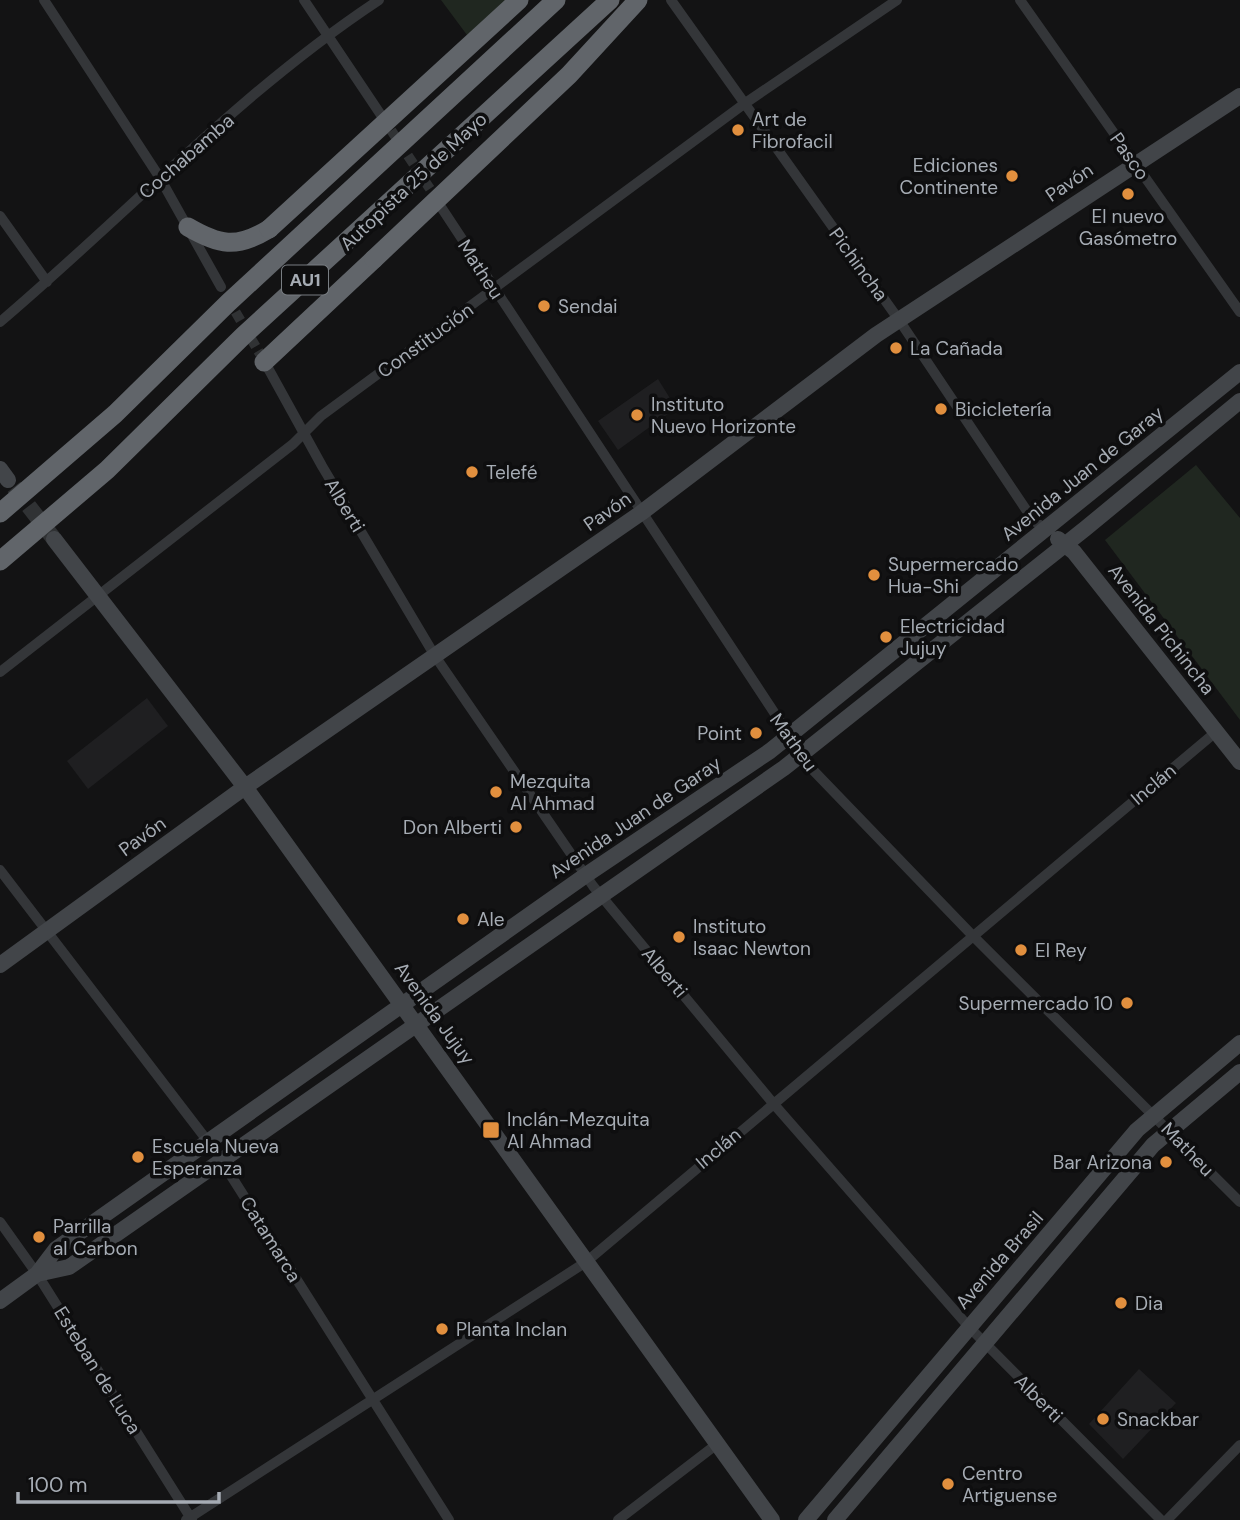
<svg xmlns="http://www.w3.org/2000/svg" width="1240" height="1520" viewBox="0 0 1240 1520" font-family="'DM Sans',sans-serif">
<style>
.built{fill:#1f1f21}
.green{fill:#202720}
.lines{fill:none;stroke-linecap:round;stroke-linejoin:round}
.street-tunnel{stroke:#303234;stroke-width:10;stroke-dasharray:10 5;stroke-linecap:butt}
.secondary-tunnel{stroke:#303234;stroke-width:16;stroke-dasharray:16 8;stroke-linecap:butt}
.street{stroke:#343639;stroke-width:10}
.secondary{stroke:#424549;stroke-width:16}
.highway{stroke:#61656a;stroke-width:19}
.highway-bridge{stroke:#61656a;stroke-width:19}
.poi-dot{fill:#e18f3e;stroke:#0e0e0f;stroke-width:2.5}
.labels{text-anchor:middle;stroke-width:7;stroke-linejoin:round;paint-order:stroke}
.shield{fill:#0e0e0f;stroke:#787d82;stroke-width:2}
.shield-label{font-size:18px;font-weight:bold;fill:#a6acb4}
.poi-label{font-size:19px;fill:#a6acb4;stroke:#0e0e0f;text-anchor:start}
.street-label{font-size:19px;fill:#a6acb4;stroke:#0e0e0f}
</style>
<rect width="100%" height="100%" fill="#131314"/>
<!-- built -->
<path class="built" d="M658,379L676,408L618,450L598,421Z
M147,698L168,726L88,789L67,761Z
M1139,1369L1176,1403L1123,1459L1089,1424Z"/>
<!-- green -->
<path class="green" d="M441,0H509L467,35Z
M1196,465L1240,518V720L1105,540Z"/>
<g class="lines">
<!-- street-tunnel -->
<path class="street-tunnel" d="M383,118L438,201
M228,299L260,354"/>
<!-- secondary-tunnel -->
<path class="secondary-tunnel" d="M14,487L54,539"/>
<!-- street -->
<path class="street" d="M44,0L160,178L221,287
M304,0L383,118
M671,0L899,320L1033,520L1045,529
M1020,0L1240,312
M441,207L810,767L972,935L1240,1202
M0,216L47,282
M0,322C126,215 241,91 379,0
M263,359L322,466L435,656L593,886L772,1102L969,1327L1161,1520
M0,672L293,444L321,416L744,104L897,0
M0,870L216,1152L449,1520
M0,1222L37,1274L192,1520
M186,1520L586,1262L1217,731
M618,1520L717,1444
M1167,1520L1240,1445"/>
<!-- secondary -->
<path class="secondary" d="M0,469L8,480
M54,539L245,787L772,1520
M1058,539L1074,552L1240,762
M0,965L245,787L641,513L876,335L1240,96
M37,1274L69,1267L784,768L1086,528L1240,401
M0,1301L37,1274L56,1249L586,875L770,751L1240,372
M806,1520L1137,1130L1240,1043
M835,1520L1153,1145L1240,1072"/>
<!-- highway -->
<path class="highway" d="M188,227C219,245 236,249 269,229
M264,362L374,259"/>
<!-- highway-bridge -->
<path class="highway-bridge" d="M269,229L519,0
M374,259L569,75L638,0
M0,513L115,414L228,303L556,0
M0,561L107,470L243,336L610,0"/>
</g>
<!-- markers -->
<g class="poi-dot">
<circle cx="738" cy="130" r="7"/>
<circle cx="1012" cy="176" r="7"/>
<circle cx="1128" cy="194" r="7"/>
<circle cx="544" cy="306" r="7"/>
<circle cx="896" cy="348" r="7"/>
<circle cx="941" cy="409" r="7"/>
<circle cx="637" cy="415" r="7"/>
<circle cx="472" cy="472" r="7"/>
<circle cx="874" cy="575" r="7"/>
<circle cx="886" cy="637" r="7"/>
<circle cx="756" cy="733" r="7"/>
<circle cx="496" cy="792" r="7"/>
<circle cx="516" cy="827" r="7"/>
<circle cx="463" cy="919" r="7"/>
<circle cx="679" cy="937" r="7"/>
<circle cx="1021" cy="950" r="7"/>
<circle cx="1127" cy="1003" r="7"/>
<rect x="482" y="1121" width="18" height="18" rx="3.5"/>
<circle cx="138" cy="1157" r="7"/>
<circle cx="1166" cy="1162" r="7"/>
<circle cx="39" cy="1237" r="7"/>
<circle cx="1121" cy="1303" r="7"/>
<circle cx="442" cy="1329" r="7"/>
<circle cx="1103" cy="1419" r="7"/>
<circle cx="948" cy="1484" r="7"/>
</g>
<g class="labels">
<!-- shield labels -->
<rect class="shield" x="282" y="265.5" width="46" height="29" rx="5"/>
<g class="shield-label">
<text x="305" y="286">AU1</text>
</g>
<!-- poi labels -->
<g class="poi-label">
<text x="752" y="126">Art de<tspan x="752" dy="22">Fibrofacil</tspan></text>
<text x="998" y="172" text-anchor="end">Ediciones<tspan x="998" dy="22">Continente</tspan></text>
<text x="1128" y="223" text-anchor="middle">El nuevo<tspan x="1128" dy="22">Gasómetro</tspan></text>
<text x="558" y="313">Sendai</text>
<text x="910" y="355">La Cañada</text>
<text x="651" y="411">Instituto<tspan x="651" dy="22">Nuevo Horizonte</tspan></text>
<text x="955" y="416">Bicicletería</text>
<text x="486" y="479">Telefé</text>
<text x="888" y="571">Supermercado<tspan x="888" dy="22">Hua-Shi</tspan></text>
<text x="900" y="633">Electricidad<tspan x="900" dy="22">Jujuy</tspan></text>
<text x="742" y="740" text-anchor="end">Point</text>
<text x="510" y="788">Mezquita<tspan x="510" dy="22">Al Ahmad</tspan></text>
<text x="502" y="834" text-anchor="end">Don Alberti</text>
<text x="477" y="926">Ale</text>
<text x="693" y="933">Instituto<tspan x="693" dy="22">Isaac Newton</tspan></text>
<text x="1035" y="957">El Rey</text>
<text x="1113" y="1010" text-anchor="end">Supermercado 10</text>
<text x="507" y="1126">Inclán-Mezquita<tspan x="507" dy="22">Al Ahmad</tspan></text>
<text x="152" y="1153">Escuela Nueva<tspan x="152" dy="22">Esperanza</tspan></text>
<text x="1152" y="1169" text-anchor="end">Bar Arizona</text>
<text x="53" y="1233">Parrilla<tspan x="53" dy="22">al Carbon</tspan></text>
<text x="1135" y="1310">Dia</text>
<text x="456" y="1336">Planta Inclan</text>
<text x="1117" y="1426">Snackbar</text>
<text x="962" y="1480">Centro<tspan x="962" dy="22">Artiguense</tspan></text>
</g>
<!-- street labels -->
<g class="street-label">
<text transform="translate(186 156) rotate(-41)" y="7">Cochabamba</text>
<text transform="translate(1130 156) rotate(55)" y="7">Pasco</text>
<text transform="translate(413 181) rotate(-43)" y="7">Autopista 25 de Mayo</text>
<text transform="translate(1069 182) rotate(-34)" y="7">Pavón</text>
<text transform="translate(859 264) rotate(54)" y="7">Pichincha</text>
<text transform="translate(481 269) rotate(57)" y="7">Matheu</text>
<text transform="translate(425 340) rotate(-36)" y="7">Constitución</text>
<text transform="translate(1082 473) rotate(-39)" y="7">Avenida Juan de Garay</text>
<text transform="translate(345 505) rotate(59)" y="7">Alberti</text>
<text transform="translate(607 511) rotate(-35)" y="7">Pavón</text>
<text transform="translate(1162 629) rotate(52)" y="7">Avenida Pichincha</text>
<text transform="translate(794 742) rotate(54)" y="7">Matheu</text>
<text transform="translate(1153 784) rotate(-40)" y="7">Inclán</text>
<text transform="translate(635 817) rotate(-34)" y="7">Avenida Juan de Garay</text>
<text transform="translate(142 836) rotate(-36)" y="7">Pavón</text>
<text transform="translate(665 972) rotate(50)" y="7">Alberti</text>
<text transform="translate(435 1013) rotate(54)" y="7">Avenida Jujuy</text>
<text transform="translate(718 1148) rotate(-40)" y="7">Inclán</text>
<text transform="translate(1188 1149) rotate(46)" y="7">Matheu</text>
<text transform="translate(271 1239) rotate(58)" y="7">Catamarca</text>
<text transform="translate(999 1260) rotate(-49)" y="7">Avenida Brasil</text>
<text transform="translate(98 1370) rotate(58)" y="7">Esteban de Luca</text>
<text transform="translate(1039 1398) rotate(45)" y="7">Alberti</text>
</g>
</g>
<!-- scale -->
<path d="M18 1492v10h201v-10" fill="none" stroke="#a6acb4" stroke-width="3.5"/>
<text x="28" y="1492" font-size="21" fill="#a6acb4" stroke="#0e0e0f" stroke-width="5" paint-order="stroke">100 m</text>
</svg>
